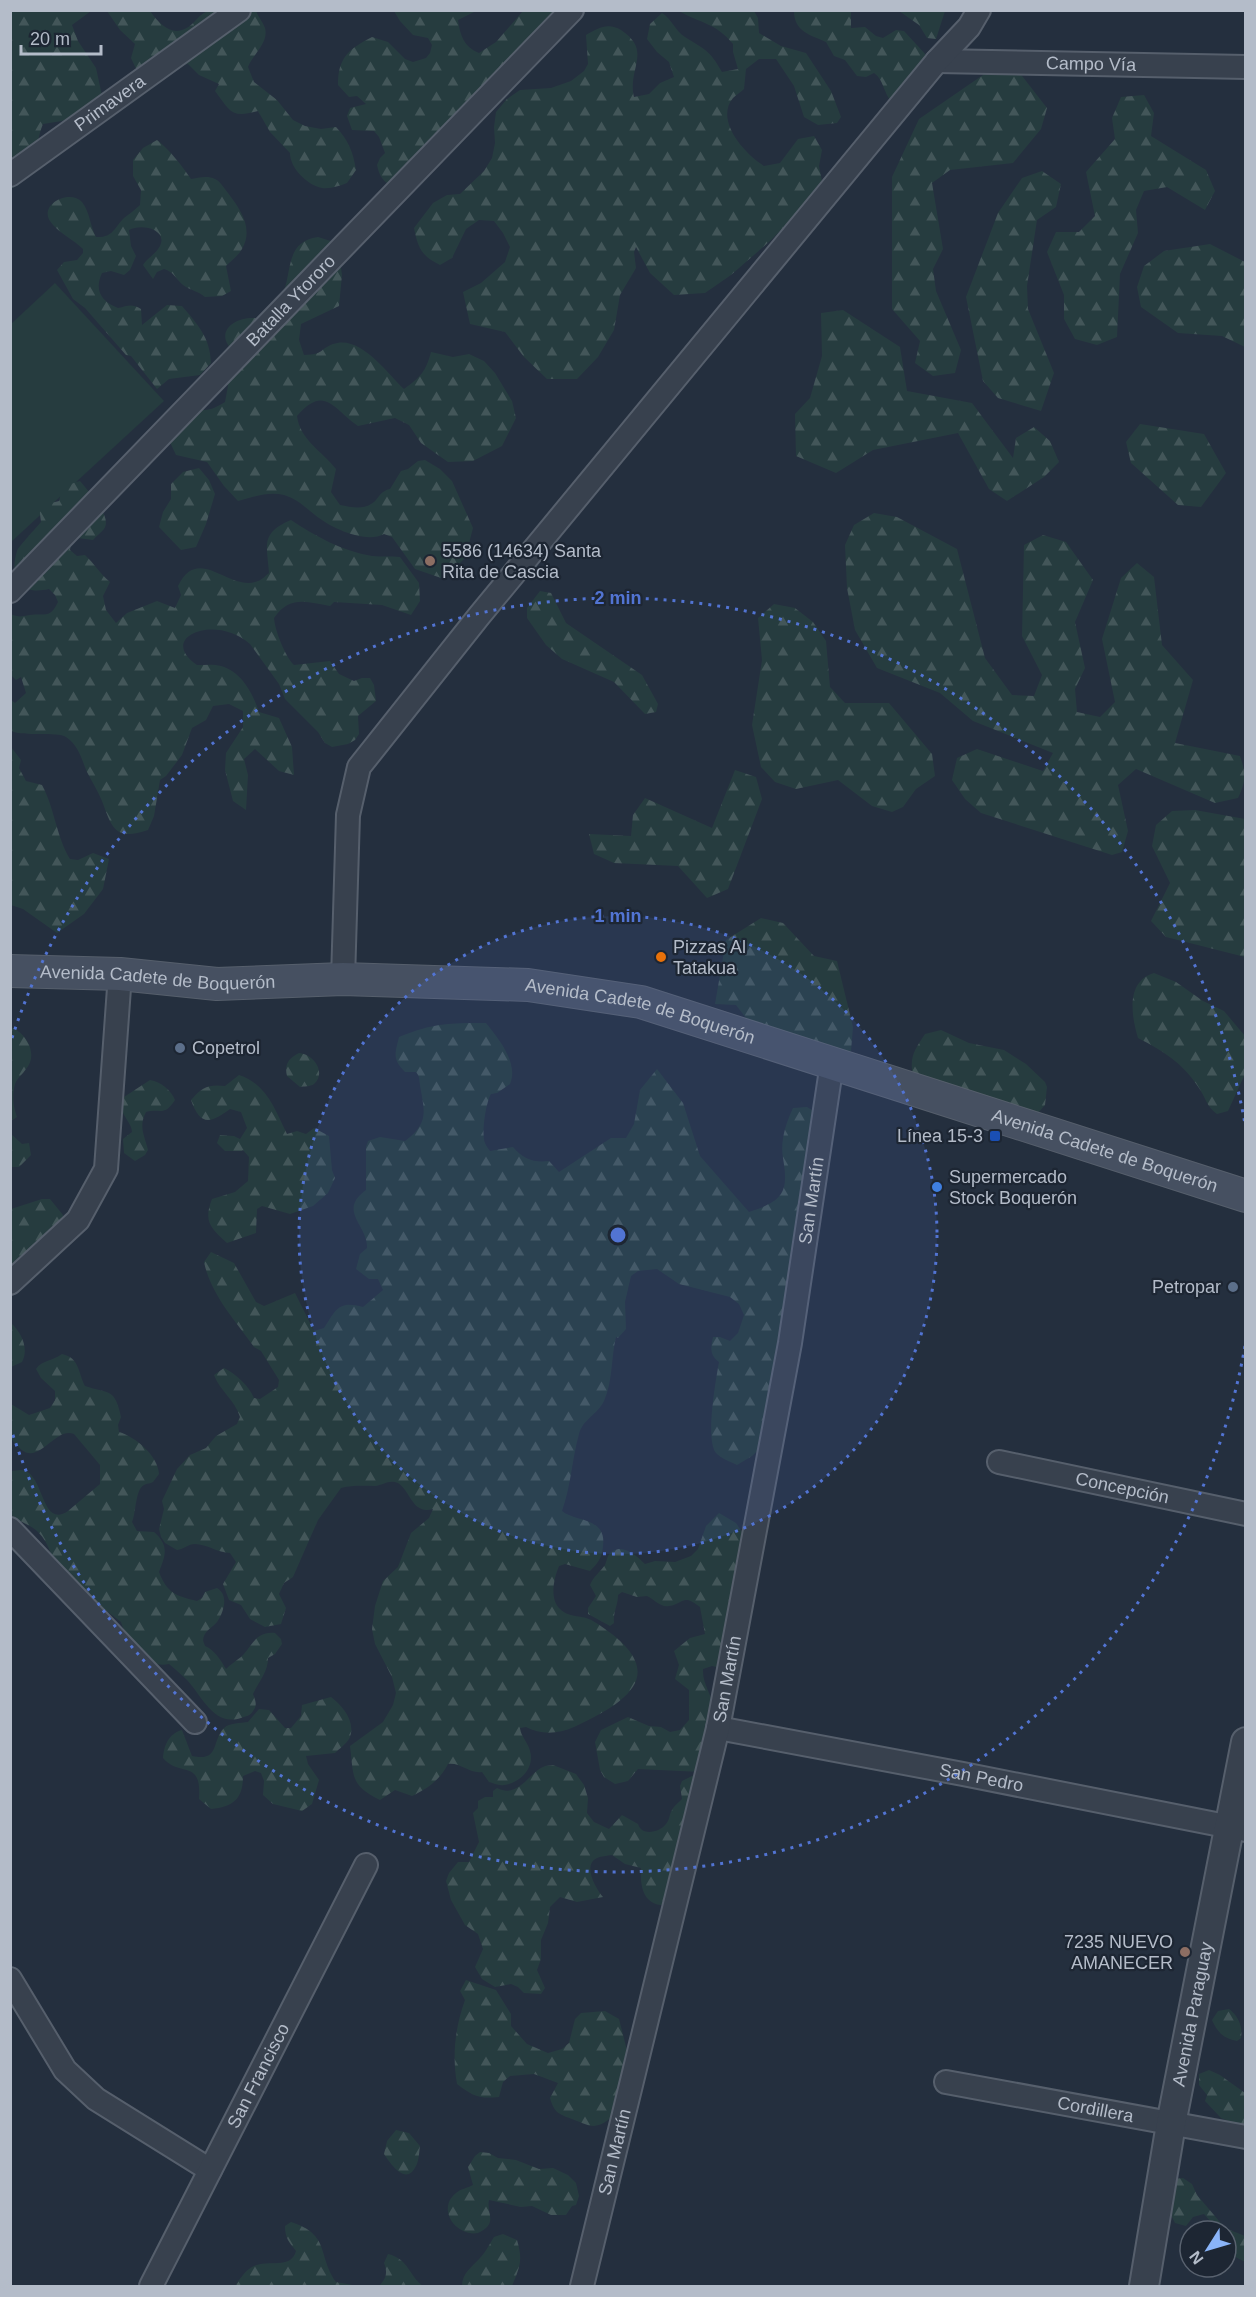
<svg xmlns="http://www.w3.org/2000/svg" width="1256" height="2297" viewBox="0 0 1256 2297" font-family="Arial,sans-serif">
<style>
.grass{fill:#263c3f}
.forest{fill:url(#forest-firs)}
.lines{fill:none;stroke-linecap:round;stroke-linejoin:round}
.minor-casing{stroke:#565f6c;stroke-width:26}
.tertiary-casing{stroke:#565f6c;stroke-width:32}
.secondary-casing{stroke:#565f6c;stroke-width:34}
.minor{stroke:#38414e;stroke-width:22}
.tertiary{stroke:#38414e;stroke-width:28}
.secondary{stroke:#465061;stroke-width:32}
.ring{fill:none;stroke:#5274d3;stroke-width:3;stroke-dasharray:3 6}
.education-dot{fill:#8d6e63;stroke:#1d2633;stroke-width:2}
.food-dot{fill:#e8710a;stroke:#1d2633;stroke-width:2}
.service-dot{fill:#5c6f8a;stroke:#1d2633;stroke-width:2}
.transit-dot{fill:#1a4fb4;stroke:#1d2633;stroke-width:2}
.shop-dot{fill:#3f7fe0;stroke:#1d2633;stroke-width:2}
.labels{text-anchor:middle;stroke-width:4.5;stroke-linejoin:round;paint-order:stroke}
.street-label{font-size:18px;fill:#b4bcc9;stroke:#1d2633}
.poi-label{font-size:18px;fill:#b4bcc9;stroke:#1d2633;text-anchor:start}
.centre{fill:#5274d3;stroke:#1d2633;stroke-width:3}
.ring-label{font-size:18px;text-anchor:middle;font-weight:bold;fill:#5274d3;stroke:#1d2633;stroke-width:4.5;stroke-linejoin:round;paint-order:stroke}
</style>
<defs>
<pattern id="forest-firs" width="22" height="20" patternUnits="userSpaceOnUse" patternTransform="scale(1.5)"><rect width="22" height="20" fill="#263c3f"/><path d="M5 1l3.5 6h-7zM16 11l3.5 6h-7z" fill="#435659"/></pattern>
</defs>
<rect width="100%" height="100%" fill="#242f3e"/>
<!-- grass -->
<path class="grass" d="M55,283L164,401L11,542V324Z"/>
<!-- forest -->
<path class="forest" d="M10,11H91L72,25L78,41L96,68L103,100L68,120L43,124C33,148 38,177 11,189Z
M107,11H150C161,27 177,41 195,21C199,17 203,12 209,11C223,7 242,11 256,11C258,17 263,22 265,28C269,43 253,54 248,67L254,82L277,100L293,120L305,126L321,129L336,127C348,140 353,151 356,170L347,183C339,186 331,189 322,188C307,185 290,168 290,153L270,132L258,111C231,119 230,111 215,91L219,84L199,75L188,64L138,73L131,58L135,44L120,30Z
M394,11H476L458,20C460,35 464,47 479,53L496,42L523,11H563L469,127L463,141L451,153L444,155L417,188L410,191C392,187 381,185 377,165L380,158L385,153L379,137L374,131L352,130L347,116L350,108L366,104L357,96L349,97L338,85C338,57 349,49 372,37L388,42L405,59L413,62L426,58L430,53L432,45L428,38L413,35L400,21Z
M679,11H754L758,18L759,33L781,46L806,53L831,91L841,117L837,123L818,125L804,117L794,86L776,59H759L746,69L744,89C741,92 736,95 733,98C714,121 746,155 764,166L780,163L798,139L814,136L822,150L819,166L822,181L803,208L770,241L731,275L705,293L674,295L650,273L636,247L634,252L636,268L620,295L614,330L598,357L577,379H547L524,357L505,332L470,324L463,292L481,283L505,262L510,247L503,233L494,221L479,220L466,229L452,258L440,265C422,256 418,249 414,228L433,203L447,195L460,194L484,171L492,158L495,143L494,127L496,112L507,99L520,90L551,88L571,81L584,71L588,64L586,35C598,28 608,22 621,30C653,51 627,69 634,97L649,94L660,83L674,77L669,62L657,52L647,39L650,24L662,13C672,19 675,31 685,37C705,50 709,49 722,72L738,69L733,52V44C715,22 701,24 679,11Z
M794,11H851V28L865,27L876,36L883,38L896,30L904,31L927,56L891,101C883,92 884,80 874,73L866,77L857,76L845,60L834,56L826,42C811,35 794,32 794,11Z
M899,11H945L936,39L927,38L919,25Z
M996,66L1019,72L1047,108L1041,129L1013,163L950,170L932,183L943,249L933,269L936,291L961,350L955,373L933,376L915,363L920,341L892,309V177L919,119Z
M1144,95L1154,113L1151,136L1206,170L1215,191L1205,210L1167,187L1144,191L1136,210L1138,233L1120,274L1117,337L1097,345L1075,339L1064,319V295L1047,252L1056,232H1079L1095,216L1086,172L1115,139L1112,118L1121,97Z
M157,140C170,150 182,166 191,179C198,178 207,175 215,179C220,181 224,188 228,193C240,209 254,228 242,249C238,256 231,261 226,266L231,291L222,296L205,297C198,291 190,290 183,285C176,279 174,272 164,269L157,272L153,279L143,265C147,258 156,254 160,246C168,229 141,223 129,230L131,246L136,256L130,270L124,275L111,271L102,273C94,290 101,301 118,308C128,306 131,303 141,309L142,325L167,305L182,306C198,325 210,337 211,363L200,375L169,379L157,389L131,356L126,355L85,308L73,299L57,270L64,262L77,260L83,253V249C73,239 58,233 50,221C39,204 70,189 82,202C90,212 90,226 96,237C113,238 114,228 124,218C129,214 135,210 140,205L141,190L133,176V160L143,148Z
M1042,171L1061,184L1056,207L1037,220L1027,286L1028,309L1054,373L1041,411L998,398L983,381L966,297L998,213L1022,178Z
M318,237L337,243L342,275L339,306L301,324L299,340L304,355C325,354 318,350 333,344C360,334 387,373 404,389C421,377 426,371 431,352L453,357L469,354L484,361L495,373L512,401L516,418L502,446L473,461L448,462L421,443L409,425L395,418L358,426C333,409 325,384 297,416C300,440 322,451 336,469L331,492L340,505C350,507 362,510 371,504C379,500 378,492 390,489L401,471L408,469L418,461L425,460L440,469L452,481L473,528L465,558L444,579L415,569L392,537L384,534C365,544 331,528 315,515C305,507 297,499 284,495C269,491 253,497 238,501L224,486L207,462L176,455L168,438L193,407C206,413 213,409 225,402L228,386L226,371L232,350C212,329 241,314 260,319C266,313 275,306 280,299C294,277 282,242 318,237Z
M1210,244L1245,262V347L1222,336L1178,333L1141,307L1137,287L1144,266L1164,251Z
M843,310L900,347L907,391L972,403L1013,458L1016,438L1034,427L1050,441L1059,462L1044,477L1007,501L989,489L958,433L873,450L836,473L796,456L795,414L810,398L822,356L821,313Z
M1140,424L1204,434L1226,473L1201,507L1178,505L1131,463L1126,442Z
M199,468L209,480L215,494L206,524L196,547L181,550L159,527L163,512L171,499V484L183,472Z
M80,481C88,491 113,517 104,529C101,533 96,536 93,540L78,538L71,542L70,550L77,556L85,555C94,563 100,574 110,582L103,596L106,610L116,623L127,613L157,601L175,608L181,595L178,586C199,543 229,593 258,581C262,580 266,575 269,573C267,545 260,533 291,520C315,536 342,551 372,556C381,557 390,556 400,557L419,583L420,601L411,615L382,605L334,602L330,606C307,602 290,595 274,618C275,631 285,656 294,665L330,661L339,674L354,681L362,678H370L374,685L376,701L358,716L359,734L355,740L348,744L332,747L325,743L318,732L285,699L279,684L250,644C216,613 156,637 197,665C205,665 214,664 221,666C242,672 253,694 259,712L279,718L292,747L294,775L279,771L255,749L244,759L248,775L246,810L233,801L225,770L226,753L243,727V711L229,704L213,706L206,720L192,728L182,755L166,776L160,780L154,816L148,830C115,841 112,828 102,801C98,791 92,782 87,772C81,758 79,746 66,737C57,731 25,737 11,731V700L15,703L26,693L21,677L16,680L11,675L10,612L11,614C19,618 22,616 30,615C45,613 50,619 58,602L55,595L49,589C19,596 9,577 17,551C18,547 37,527 41,522L39,506L59,501C61,490 69,483 80,481Z
M874,513L897,517L957,549L985,658L1012,695L1034,696L1042,675L1022,636L1024,545L1043,535L1066,542L1093,580L1075,622L1085,668L1075,689L1077,712L1100,717L1115,702L1102,639L1121,578L1137,563L1154,577L1162,645L1193,680L1175,743L1240,756C1246,773 1246,782 1238,798L1215,803L1136,769L1118,785L1128,831L1122,852L1112,855L981,813L965,799L952,780L957,758L977,749L1043,771L1053,753L973,721L940,693L877,668L855,630L847,588L845,545L854,525Z
M540,591L551,593L566,623L642,675L658,704L656,712L645,714L614,682L562,659L546,645L527,618V608Z
M774,604L795,608L813,622L826,641L830,687L845,703H889L932,754L935,776L916,789L903,807L892,812L872,806L838,780L796,789L775,782L761,767L752,725L762,660L758,618Z
M11,747L21,760L19,768L26,781L42,785C55,809 56,836 70,859L78,860L93,853L109,859L103,889L84,914L57,933L23,909L11,905Z
M735,770L756,777L762,799L728,889L707,898L678,866L614,863L594,854L589,834L631,836L633,815L645,798L712,828Z
M1195,810L1245,819V957L1166,937L1151,921L1170,883L1152,846L1156,825L1172,811Z
M761,918L783,923L814,956L837,961L853,1027L851,1051L836,1068L771,1051L736,1005L715,1004L726,940Z
M1154,973L1176,982L1203,1001L1224,1011L1245,1036V1074L1228,1111L1217,1114C1206,1106 1206,1098 1199,1088C1183,1063 1163,1051 1138,1038C1131,1015 1126,981 1154,973Z
M486,1023C498,1038 519,1063 510,1084L497,1093L491,1094C486,1102 481,1134 485,1143C486,1146 488,1148 490,1151L513,1147C523,1159 534,1163 549,1161L559,1172L611,1138H626L634,1124L640,1090L657,1069L683,1103L700,1156L749,1212C783,1201 789,1193 783,1158C780,1141 786,1123 793,1108L807,1107L815,1112L766,1443L752,1456L737,1465C731,1462 720,1458 716,1453C705,1440 716,1379 719,1362C709,1355 711,1347 713,1337H720L730,1341L738,1333L744,1315L739,1304L730,1297L679,1284L657,1269L638,1271L631,1276L625,1302L626,1329L618,1338L616,1337C611,1357 613,1381 604,1401C598,1414 583,1419 579,1434C572,1459 571,1486 562,1511C575,1522 607,1517 603,1546C602,1558 598,1563 590,1571L565,1564L559,1566C554,1578 549,1599 560,1609C570,1619 582,1614 593,1621C669,1668 638,1698 574,1727C558,1734 541,1735 526,1727L520,1728C521,1737 528,1742 530,1751C535,1768 520,1783 504,1785C499,1786 493,1783 489,1782L482,1772C470,1774 460,1762 448,1764C440,1780 427,1789 412,1796L395,1790L380,1800C349,1785 354,1775 350,1746L383,1722L393,1705L396,1693L392,1677L375,1644L372,1629L375,1606L383,1581L398,1567L411,1533L429,1518L433,1509C412,1515 411,1491 398,1483C389,1479 383,1485 375,1486C363,1486 353,1485 341,1488L318,1520L293,1577L284,1583L279,1594L286,1608L281,1624L265,1627L250,1619L241,1605L229,1600L223,1584L236,1562L230,1553C218,1553 207,1544 195,1544C188,1544 184,1549 177,1550L165,1543L161,1537L159,1529L164,1509L162,1501L177,1469L190,1455L206,1448L216,1436L237,1424L240,1417C235,1400 220,1391 214,1375L224,1368C236,1374 249,1386 254,1398L260,1399L278,1387L279,1380L261,1351L254,1347C235,1320 211,1295 204,1262L211,1252L234,1263L256,1302L264,1306L295,1293L314,1331L324,1328C336,1310 338,1300 363,1307L383,1290L378,1279H369L356,1269L360,1254L367,1248C368,1225 337,1211 366,1190V1147L368,1141L380,1137L405,1141C430,1122 424,1111 420,1085C419,1079 420,1077 416,1072H405C392,1059 395,1054 399,1037C433,1023 449,1023 486,1023Z
M10,1027C26,1032 39,1054 26,1069C22,1075 18,1077 15,1084C12,1096 13,1106 17,1117L11,1121Z
M941,1030L969,1043L1004,1050L1026,1064L1045,1082L1047,1087L1045,1105L1038,1113L966,1089L950,1096L913,1075C909,1057 915,1049 925,1034Z
M299,1053C313,1054 327,1072 314,1084C310,1087 304,1086 300,1087L287,1076C284,1064 289,1058 299,1053Z
M239,1075C267,1084 275,1110 287,1134L297,1131L306,1134L314,1128L329,1136L332,1170L335,1178L328,1193L313,1206L290,1214L262,1206L257,1209L256,1233L227,1243C211,1228 203,1222 212,1199L235,1192L248,1181L249,1157L243,1150L242,1151H225L217,1143L220,1135L234,1136L240,1139L247,1128L241,1112L230,1109C210,1124 200,1126 191,1100C202,1087 209,1084 225,1086Z
M150,1080C161,1082 171,1090 175,1100C164,1117 161,1108 146,1112C138,1127 145,1136 148,1150L145,1155L135,1161L124,1153L123,1139L132,1132C132,1124 123,1116 120,1107L124,1097Z
M10,1133L22,1144L29,1143L31,1155L19,1167H11Z
M42,1199H50L63,1215L62,1227L11,1280V1209Z
M11,1323C22,1333 29,1349 22,1362L11,1367Z
M62,1354C80,1358 78,1373 85,1386C108,1394 115,1387 121,1417L118,1425L119,1432C136,1437 158,1456 159,1474L153,1482C150,1484 147,1483 144,1485C135,1489 136,1515 132,1522L137,1531L154,1532C170,1546 165,1556 159,1572C167,1593 176,1596 197,1601L202,1598L205,1592L217,1588C229,1595 224,1612 217,1622C213,1627 206,1630 204,1636C202,1641 204,1642 205,1646C215,1650 221,1661 226,1669C231,1664 236,1661 241,1657C253,1646 255,1631 275,1633L281,1639L282,1644L275,1654L268,1658C268,1672 259,1681 253,1694C255,1700 258,1705 253,1711C250,1716 246,1716 241,1718C214,1727 202,1696 187,1680C181,1674 175,1669 169,1664C146,1669 134,1644 123,1628L121,1622C101,1606 78,1592 61,1572C51,1560 50,1543 38,1532C30,1524 19,1522 11,1515V1471C15,1471 21,1469 25,1471C44,1477 42,1529 68,1511L100,1484V1465L74,1434C54,1426 37,1471 17,1445C15,1443 12,1441 11,1438C7,1429 11,1413 11,1404L29,1415L50,1408L55,1400V1391L41,1378L36,1369C42,1360 53,1361 62,1354Z
M719,1513L736,1523L744,1535L734,1580L736,1585L721,1668L712,1666L703,1669C702,1684 713,1696 714,1710C715,1722 705,1759 702,1772L638,1769L628,1781L615,1784L604,1777L600,1770L595,1742L601,1730L628,1717L649,1726L661,1727L670,1732L680,1730L689,1720V1690L675,1679L679,1665L674,1651L690,1638L705,1634L700,1607C682,1593 684,1604 669,1606C661,1608 654,1599 647,1596L637,1597L622,1592L618,1595C618,1606 613,1611 614,1623L610,1626L588,1614V1608L596,1596L590,1585C593,1577 600,1572 605,1565C606,1562 607,1559 608,1556C619,1540 636,1555 645,1564L655,1561L675,1562L691,1556L698,1549L706,1526Z
M331,1697C343,1706 357,1723 349,1739C346,1744 339,1749 335,1753L306,1756L308,1764L319,1780L312,1804L302,1811L273,1804L263,1795L264,1781L261,1773L255,1771L243,1776C243,1799 233,1807 211,1809L199,1799C202,1758 180,1778 163,1758C164,1746 168,1734 182,1730L192,1756C220,1762 211,1742 224,1728C229,1723 241,1723 248,1722L259,1709L269,1710L285,1728H291L301,1716L302,1705Z
M553,1765L576,1774L584,1785L588,1798L587,1813L594,1822L609,1829L622,1815L638,1824C642,1837 660,1832 666,1824C670,1819 669,1815 672,1810C674,1806 679,1802 682,1799L680,1786L682,1781L694,1775L702,1779L667,1905C642,1907 640,1884 641,1868L625,1864L612,1855C607,1856 601,1856 597,1858C582,1865 596,1889 603,1897L577,1902L560,1897L550,1907L548,1923L541,1940V1959L537,1970L545,1988L541,1994L524,1993L518,1987L511,1984L495,1987L482,1979L475,1967L483,1949L478,1934L465,1925L451,1900L446,1881L449,1873L458,1862H469L479,1842L473,1813L478,1808V1801L485,1797H493V1791L497,1788C518,1799 529,1773 543,1767C546,1765 549,1766 553,1765Z
M466,1980L496,1990L511,2014V2026L527,2044L548,2053L562,2049L569,2043L575,2019L581,2013L605,2011L619,2019L635,2082C625,2097 614,2124 594,2126C587,2126 578,2121 572,2119C558,2114 554,2112 550,2098L558,2083L534,2074L510,2076L503,2082L499,2097C478,2099 473,2096 457,2084C452,2055 455,2028 465,2000L460,1991Z
M1229,2009C1238,2016 1243,2026 1241,2038L1237,2041C1223,2038 1218,2033 1212,2020L1218,2011Z
M1209,2070L1220,2075L1245,2093V2128L1221,2118L1205,2101L1207,2095L1199,2085V2074Z
M396,2130L409,2133L420,2146C419,2152 419,2161 416,2166C406,2187 390,2163 384,2154L387,2141Z
M480,2152L489,2153L498,2158L516,2160L539,2169L553,2168L568,2175L576,2183L579,2196L576,2205L572,2206L566,2215H551L532,2206L521,2207L489,2200C486,2214 499,2223 478,2233C456,2237 436,2209 456,2193C460,2189 468,2188 473,2185L468,2167L475,2156Z
M1183,2178L1192,2184L1197,2195L1225,2228L1245,2236V2262L1226,2252V2231H1219L1204,2214L1193,2217L1186,2226L1175,2223L1170,2213L1173,2179Z
M291,2222C331,2235 317,2255 336,2282L358,2286H235C240,2279 246,2269 254,2266C268,2259 291,2270 296,2251C289,2242 285,2238 285,2226Z
M503,2234L517,2240C523,2260 520,2267 512,2286H462C462,2273 472,2267 480,2258C486,2252 490,2243 494,2237Z
M388,2254C409,2259 409,2276 423,2286H368H379C386,2279 388,2273 384,2263Z"/>
<g class="lines">
<!-- minor casing -->
<g class="minor-casing">
<g id="minor">
<path id="s1" d="M937,61L1246,67"/>
<path id="s2" d="M10,175L239,10"/>
<path id="s3" d="M10,591L572,10"/>
<path d="M343,979L348,815L359,767L479,616L937,61L969,27L979,10"/>
<path d="M10,1283L78,1220L106,1169L120,974"/>
<path id="s4" d="M999,1462L1246,1514"/>
<path d="M10,1529L195,1722"/>
<path id="s5" d="M718,1728L963,1774L1246,1830"/>
<path d="M10,1979L65,2070L96,2099L210,2170"/>
<path id="s6" d="M946,2082L1246,2137"/>
<path id="s7" d="M151,2286L366,1865"/>
<path id="s8" d="M582,2286L718,1728L790,1343L832,1063"/>
</g>
</g>
<!-- tertiary casing -->
<g class="tertiary-casing">
<g id="tertiary">
<path id="s9" d="M1144,2286L1171,2124L1246,1742"/>
</g>
</g>
<!-- secondary casing -->
<g class="secondary-casing">
<g id="secondary">
<path id="s10" d="M10,971L120,974L217,984L343,979L528,985L641,1002L1246,1196"/>
</g>
</g>
<!-- minor -->
<use href="#minor" class="minor"/>
<!-- tertiary -->
<use href="#tertiary" class="tertiary"/>
<!-- secondary -->
<use href="#secondary" class="secondary"/>
</g>
<!-- distance rings -->
<circle cx="618" cy="1235" r="319" fill="#5274d3" fill-opacity=".12"/>
<g class="ring">
<circle cx="618" cy="1235" r="319"/>
<path d="M1245 1346A637 637 0 0 1 12 1432M12 1038A637 637 0 0 1 1245 1124"/>
</g>
<!-- markers -->
<g class="education-dot">
<circle cx="430" cy="561" r="6"/>
<circle cx="1185" cy="1952" r="6"/>
</g>
<circle class="food-dot" cx="661" cy="957" r="6"/>
<g class="service-dot">
<circle cx="180" cy="1048" r="6"/>
<circle cx="1233" cy="1287" r="6"/>
</g>
<rect class="transit-dot" x="989" y="1130" width="12" height="12" rx="3"/>
<circle class="shop-dot" cx="937" cy="1187" r="6"/>
<g class="labels">
<!-- street labels -->
<g class="street-label">
<text dy="6" stroke="none"><textPath href="#s1" startOffset="154">Campo Vía</textPath></text>
<text dy="6" stroke="none"><textPath href="#s2" startOffset="123">Primavera</textPath></text>
<text dy="6" stroke="none"><textPath href="#s3" startOffset="404">Batalla Ytororo</textPath></text>
<text dy="6" stroke="none"><textPath href="#s10" startOffset="148">Avenida Cadete de Boquerón</textPath></text>
<text dy="6" stroke="none"><textPath href="#s10" startOffset="634">Avenida Cadete de Boquerón</textPath></text>
<text dy="6" stroke="none"><textPath href="#s10" startOffset="1120">Avenida Cadete de Boquerón</textPath></text>
<text dy="6" stroke="none"><textPath href="#s8" startOffset="1110">San Martín</textPath></text>
<text dy="6" stroke="none"><textPath href="#s4" startOffset="126">Concepción</textPath></text>
<text dy="6" stroke="none"><textPath href="#s8" startOffset="624">San Martín</textPath></text>
<text dy="6" stroke="none"><textPath href="#s5" startOffset="268">San Pedro</textPath></text>
<text dy="6" stroke="none"><textPath href="#s9" startOffset="276">Avenida Paraguay</textPath></text>
<text dy="6" stroke="none"><textPath href="#s7" startOffset="236">San Francisco</textPath></text>
<text dy="6" stroke="none"><textPath href="#s6" startOffset="152">Cordillera</textPath></text>
<text dy="6" stroke="none"><textPath href="#s8" startOffset="138">San Martín</textPath></text>
</g>
<!-- poi labels -->
<g class="poi-label">
<text x="442" y="557">5586 (14634) Santa<tspan x="442" dy="21">Rita de Cascia</tspan></text>
<text x="673" y="953">Pizzas Al<tspan x="673" dy="21">Tatakua</tspan></text>
<text x="192" y="1054">Copetrol</text>
<text x="983" y="1142" text-anchor="end">Línea 15-3</text>
<text x="949" y="1183">Supermercado<tspan x="949" dy="21">Stock Boquerón</tspan></text>
<text x="1221" y="1293" text-anchor="end">Petropar</text>
<text x="1173" y="1948" text-anchor="end">7235 NUEVO<tspan x="1173" dy="21">AMANECER</tspan></text>
</g>
</g>
<circle cx="618" cy="1235" r="9" class="centre"/>
<g class="ring-label">
<text x="618" y="604">2 min</text>
<text x="618" y="922">1 min</text>
</g>
<!-- border -->
<rect width="1256" height="2297" fill="none" stroke="#b4bcc9" stroke-width="24"/>
<!-- north arrow -->
<g transform="translate(1208 2249) rotate(233)"><circle r="28" fill="#1d2633" stroke="#59626f" stroke-width="1.5"/>
<path d="M0-4.5L10 22L0 15L-10 22Z" fill="#8ab4f8"/>
<text y="-9" font-size="16" font-weight="bold" text-anchor="middle" fill="#b4bcc9">N</text>
</g>
<!-- scale -->
<path d="M21 45v9h80v-9" fill="none" stroke="#b4bcc9" stroke-width="3"/>
<text x="30" y="45" font-size="18" fill="#b4bcc9" stroke="#1d2633" stroke-width="4.5" paint-order="stroke">20 m</text>
</svg>
